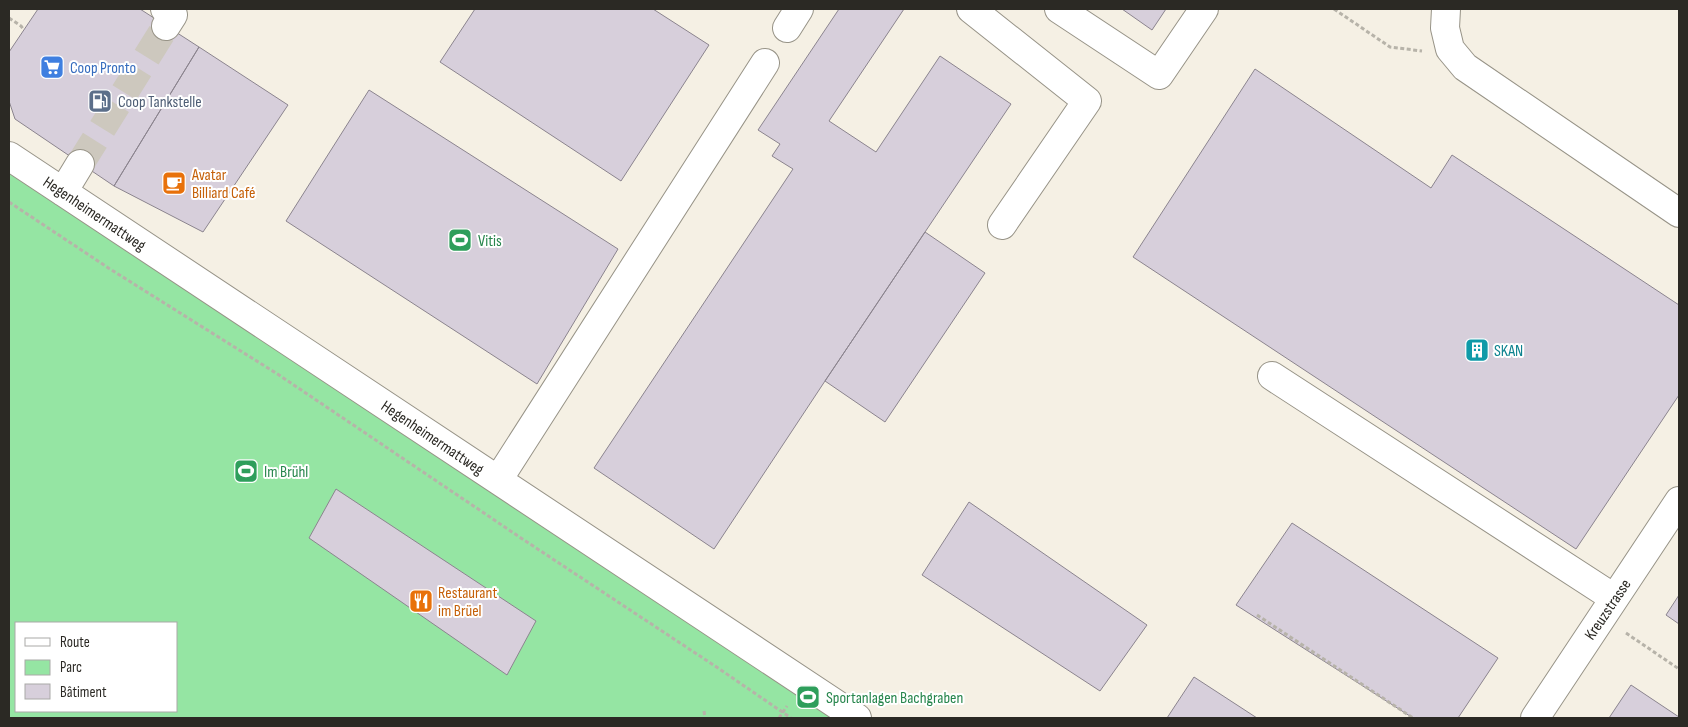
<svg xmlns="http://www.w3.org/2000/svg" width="1688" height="727" viewBox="0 0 1688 727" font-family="'Sofia Sans Condensed',sans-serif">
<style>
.green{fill:#95e5a3;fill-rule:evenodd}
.building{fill:#d7cfdb;stroke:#8b848e}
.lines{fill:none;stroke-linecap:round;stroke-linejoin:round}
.minor-tunnel{stroke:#cdc8be;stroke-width:28;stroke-dasharray:28 14;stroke-linecap:butt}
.minor-casing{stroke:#979387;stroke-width:30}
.path{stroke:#b7b3a9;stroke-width:3;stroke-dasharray:4 2.5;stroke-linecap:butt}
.minor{stroke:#fff;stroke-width:28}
.labels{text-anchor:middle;stroke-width:4;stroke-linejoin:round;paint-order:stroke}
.shop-label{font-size:16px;fill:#366cbe;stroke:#fff;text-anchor:start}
.service-label{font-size:16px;fill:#4e5e75;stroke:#fff;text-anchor:start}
.food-label{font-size:16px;fill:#c56008;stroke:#fff;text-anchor:start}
.street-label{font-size:16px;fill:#2b2924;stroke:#fff}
.leisure-label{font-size:16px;fill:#27864d;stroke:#fff;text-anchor:start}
.culture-label{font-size:16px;fill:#0d838f;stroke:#fff;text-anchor:start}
</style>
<rect width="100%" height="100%" fill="#f5f0e4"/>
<!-- green -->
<path class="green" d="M9,156L857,718H9ZM16,623H176V711H16Z"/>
<!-- building -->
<path class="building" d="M38,9H140L199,47L114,186L15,119L9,101V52Z
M475,9H653L709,45L621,181L440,62Z
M839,9H904L829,121L876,152L940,56L1011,104L825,381L714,549L594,468L793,169L772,156L780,144L758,130Z
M1122,9H1166L1152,30Z
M199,47L288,105L203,232L114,186Z
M1255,69L1431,188L1452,155L1679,305V395L1576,549L1133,257Z
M369,90L618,249L537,384L286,221Z
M925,232L985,273L885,422L825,381Z
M336,489L536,621L507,675L309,538Z
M969,502L1147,625L1100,691L922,575Z
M1292,523L1498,658L1458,718H1413L1236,605Z
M1679,595V624L1666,615Z
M1194,677L1257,718H1167Z
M1631,685L1679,717V718H1609Z"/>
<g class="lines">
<!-- minor-tunnel -->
<path class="minor-tunnel" d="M80,164L166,26"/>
<!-- minor casing -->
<g class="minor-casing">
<path id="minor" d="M165,9L173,15L166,26
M971,9L1087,101L1002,225
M1059,9L1159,75L1204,9
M1446,9L1445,28L1450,49L1465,67L1679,213
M787,28L799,9
M9,156L857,718
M63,192L80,164
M1272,376L1614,598
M498,480L765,63
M1535,718L1679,501"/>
</g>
<!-- path -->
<path class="path" d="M1334,9L1390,47L1422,51
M9,18L21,26L24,30
M9,202L110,269L279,375L524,540L718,668L791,718
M1257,615L1413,718
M1626,633L1679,669
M704,711L705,718
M779,718L787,706"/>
<!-- minor -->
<use href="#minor" class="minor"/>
</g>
<!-- icons -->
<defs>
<g id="supermarket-square" transform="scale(1.25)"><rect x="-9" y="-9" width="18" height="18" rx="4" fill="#3f7fe0" stroke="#fff"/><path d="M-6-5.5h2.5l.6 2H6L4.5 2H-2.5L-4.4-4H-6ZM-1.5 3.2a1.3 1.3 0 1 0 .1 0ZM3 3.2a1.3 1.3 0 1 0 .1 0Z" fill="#fff"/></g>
<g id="fuel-square" transform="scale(1.25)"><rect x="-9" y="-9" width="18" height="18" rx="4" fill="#5c6f8a" stroke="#fff"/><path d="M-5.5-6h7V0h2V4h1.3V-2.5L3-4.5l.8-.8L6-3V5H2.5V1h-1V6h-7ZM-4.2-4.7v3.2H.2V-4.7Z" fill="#fff"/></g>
<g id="cafe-square" transform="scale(1.25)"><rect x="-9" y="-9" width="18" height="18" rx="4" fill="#e8710a" stroke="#fff"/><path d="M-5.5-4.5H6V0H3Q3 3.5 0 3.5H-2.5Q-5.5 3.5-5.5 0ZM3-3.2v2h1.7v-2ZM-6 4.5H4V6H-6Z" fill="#fff"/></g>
<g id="stadium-square" transform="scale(1.25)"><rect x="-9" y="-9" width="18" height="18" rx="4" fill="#2e9e5b" stroke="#fff"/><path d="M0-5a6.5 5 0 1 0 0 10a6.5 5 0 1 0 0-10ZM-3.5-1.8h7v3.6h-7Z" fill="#fff"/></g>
<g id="building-square" transform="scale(1.25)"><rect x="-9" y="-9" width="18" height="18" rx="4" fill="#0f9aa8" stroke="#fff"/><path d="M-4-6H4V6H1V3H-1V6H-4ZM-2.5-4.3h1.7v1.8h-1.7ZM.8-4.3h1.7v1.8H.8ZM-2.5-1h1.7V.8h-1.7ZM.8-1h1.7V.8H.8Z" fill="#fff"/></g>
<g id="restaurant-square" transform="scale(1.25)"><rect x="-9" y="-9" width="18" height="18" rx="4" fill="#e8710a" stroke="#fff"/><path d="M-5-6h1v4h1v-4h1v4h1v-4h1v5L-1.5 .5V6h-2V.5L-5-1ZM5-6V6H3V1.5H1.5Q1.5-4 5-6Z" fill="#fff"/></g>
</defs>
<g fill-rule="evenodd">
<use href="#supermarket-square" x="52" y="67"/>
<use href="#fuel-square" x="100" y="101"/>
<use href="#cafe-square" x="174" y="183"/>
<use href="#stadium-square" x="460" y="240"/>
<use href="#building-square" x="1477" y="350"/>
<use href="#stadium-square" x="246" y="471"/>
<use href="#restaurant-square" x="421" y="601"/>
<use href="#stadium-square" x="808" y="697"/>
</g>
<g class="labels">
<!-- shop labels -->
<g class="shop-label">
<text x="70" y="73">Coop Pronto</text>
</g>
<!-- service labels -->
<g class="service-label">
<text x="118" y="107">Coop Tankstelle</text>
</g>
<!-- food labels -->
<g class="food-label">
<text x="192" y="180">Avatar<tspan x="192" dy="18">Billiard Café</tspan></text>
<text x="438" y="598">Restaurant<tspan x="438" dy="18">im Brüel</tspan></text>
</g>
<!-- street labels -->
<g class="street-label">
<text transform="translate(95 213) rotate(34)" y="6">Hegenheimermattweg</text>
<text transform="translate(433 437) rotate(34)" y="6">Hegenheimermattweg</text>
<text transform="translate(1607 609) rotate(-56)" y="6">Kreuzstrasse</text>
</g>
<!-- leisure labels -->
<g class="leisure-label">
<text x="478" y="246">Vitis</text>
<text x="264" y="477">Im Brühl</text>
<text x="826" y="703">Sportanlagen Bachgraben</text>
</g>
<!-- culture labels -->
<g class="culture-label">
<text x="1494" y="356">SKAN</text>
</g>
</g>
<!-- border -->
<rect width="1688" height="727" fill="none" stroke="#2b2924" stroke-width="20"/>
<!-- legend -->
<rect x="15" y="622" width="162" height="90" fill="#ffffff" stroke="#aaa9a7"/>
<rect x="25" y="638" width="25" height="8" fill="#ffffff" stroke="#aaa9a7"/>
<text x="60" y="647" font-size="15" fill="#2b2924">Route</text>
<rect x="25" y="660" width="25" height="15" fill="#95e5a3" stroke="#aaa9a7"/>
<text x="60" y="672" font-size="15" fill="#2b2924">Parc</text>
<rect x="25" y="684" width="25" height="15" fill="#d7cfdb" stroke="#aaa9a7"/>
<text x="60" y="697" font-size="15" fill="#2b2924">Bâtiment</text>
</svg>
